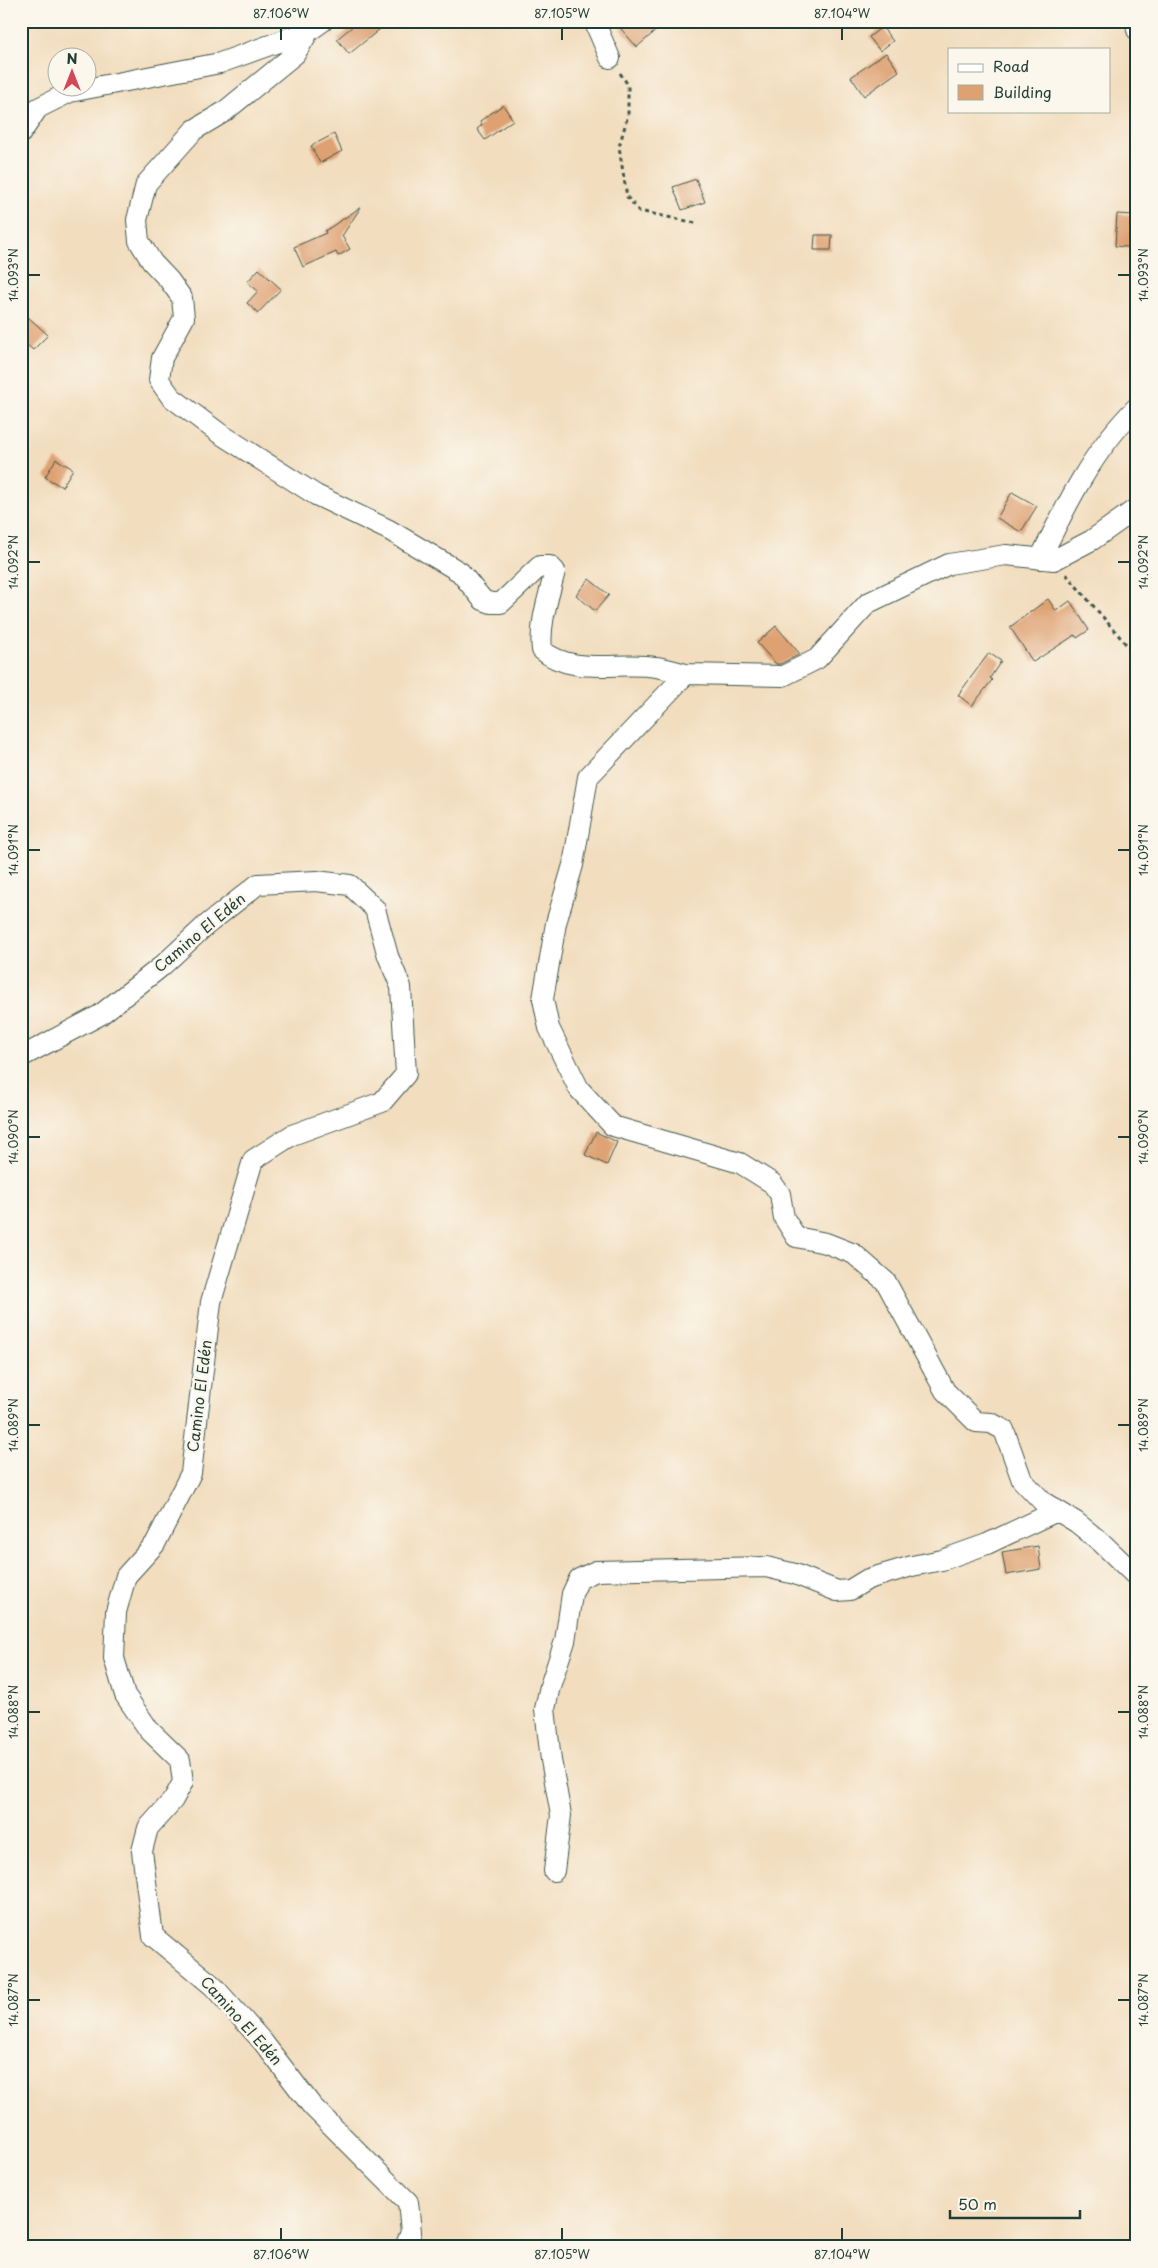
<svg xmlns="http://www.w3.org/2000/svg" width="1158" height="2268" viewBox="0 0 1158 2268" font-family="'Playpen Sans',sans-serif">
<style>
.building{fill:#dea172}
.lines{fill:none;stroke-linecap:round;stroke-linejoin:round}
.minor-casing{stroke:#3f5549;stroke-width:22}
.path{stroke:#3f5549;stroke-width:3;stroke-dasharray:4 4;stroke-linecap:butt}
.minor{stroke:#fff;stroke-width:20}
.ticks{fill:none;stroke:#1f3d34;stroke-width:2}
.labels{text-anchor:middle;stroke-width:5;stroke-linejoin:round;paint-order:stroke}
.street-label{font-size:15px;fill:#1f3d34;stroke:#fbf7ec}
.neatline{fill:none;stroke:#1f3d34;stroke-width:2}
.ticks-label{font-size:12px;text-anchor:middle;fill:#1f3d34}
</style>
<rect width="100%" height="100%" fill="#fbf7ec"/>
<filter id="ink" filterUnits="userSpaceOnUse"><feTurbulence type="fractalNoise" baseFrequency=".02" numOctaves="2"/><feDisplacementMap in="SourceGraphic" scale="10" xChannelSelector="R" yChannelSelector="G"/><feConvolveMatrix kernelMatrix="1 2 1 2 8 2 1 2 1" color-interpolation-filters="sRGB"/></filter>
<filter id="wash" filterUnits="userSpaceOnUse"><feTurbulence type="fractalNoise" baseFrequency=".0096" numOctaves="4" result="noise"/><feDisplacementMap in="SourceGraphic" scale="20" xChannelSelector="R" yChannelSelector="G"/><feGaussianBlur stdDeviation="1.12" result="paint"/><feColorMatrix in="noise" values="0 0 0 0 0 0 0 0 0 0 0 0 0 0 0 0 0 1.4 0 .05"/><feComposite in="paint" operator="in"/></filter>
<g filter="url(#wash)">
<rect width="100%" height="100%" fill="#f2ddbe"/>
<g id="blocks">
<!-- building -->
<path class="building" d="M359,21H390L349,54L337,39Z
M630,21H667L637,47L621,29Z
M882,27L893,41L880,51L869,37Z
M886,53L899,71L864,96L851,77Z
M503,105L513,120L485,140L477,129L482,125L480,121Z
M334,134L342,151L320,163L311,146Z
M696,179L705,202L682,210L673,187Z
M361,207L342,236L350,249L338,256L336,252L303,267L294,247L326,233L325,231Z
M1117,214L1134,215V220H1137V248L1115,246Z
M815,235H832L831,250H814Z
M259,269L281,289L258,313L247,303L258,291L247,282Z
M27,316L48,335L33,350L21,340V323Z
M56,459L73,469L62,487L45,477Z
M1012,492L1037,506L1021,532L997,518Z
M589,579L609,595L595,611L576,595Z
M1048,599L1056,611L1070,601L1089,630L1077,638L1075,635L1033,662L1010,627Z
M776,626L800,654L780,664H776L757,643Z
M989,653L1001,661L990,678L992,680L972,706L958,695Z
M596,1132L617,1142L607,1165L585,1155Z
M1038,1546L1041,1569L1006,1575L1002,1552Z"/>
</g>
</g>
<g filter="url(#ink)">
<use href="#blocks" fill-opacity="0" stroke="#3f5549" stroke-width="1"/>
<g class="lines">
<!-- minor casing -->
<g class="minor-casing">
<path id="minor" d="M594,21L610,58
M1136,21L1137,30
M309,31L295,54L224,112L194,130L146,184L137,220L139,241L152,262L169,280L182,298L184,318L162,358L159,380L171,397L219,433L316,495L389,530L460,572L483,600L491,603H501L540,566H550L555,571C549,596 539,623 542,650C572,676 619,661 656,667C666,668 676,672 686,674
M21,133L38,108L70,92L220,63L309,31L323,21
M1137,508L1092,540L1054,560L1006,555L949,564L868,603L817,659L783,676L686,674L588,777L573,865L556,923L543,999L549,1028L579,1089L613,1126L740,1163L772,1183L780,1194L784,1218L796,1237L826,1243L854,1254L886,1282L945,1391L976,1422L991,1423L1004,1430L1022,1480L1043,1502L1076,1522L1102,1543L1137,1577
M1040,559C1066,505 1093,450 1137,407
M21,1057L100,1015L162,966L204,927L258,884L316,881L350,885L375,909L388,956L401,987L406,1074L382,1102L292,1135L253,1160L211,1302L191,1473L155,1544L126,1576L116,1612L114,1658L125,1695L149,1730L180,1760L183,1782L173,1800L148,1828L142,1851L153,1936L213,1986L263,2042L312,2106L408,2202L411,2232L405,2247
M554,1871L561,1815L551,1760L545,1709L550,1686L565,1641L572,1594L579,1579L596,1571L766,1567L795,1574L837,1591L850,1590L868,1579L912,1566L942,1560L987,1544L1057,1511"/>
</g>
<!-- path -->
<path class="path" d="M620,73L628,85V115L619,147L627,197L639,211L696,223
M1066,574L1137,657"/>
<!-- minor -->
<use href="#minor" class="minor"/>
</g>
</g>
<!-- ticks -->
<path class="ticks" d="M281,28V40M562,28V40M842,28V40M28,275H40M1118,275H1130M28,562H40M1118,562H1130M28,850H40M1118,850H1130M28,1137H40M1118,1137H1130M28,1425H40M1118,1425H1130M28,1712H40M1118,1712H1130M28,2000H40M1118,2000H1130M281,2228V2240M562,2228V2240M842,2228V2240"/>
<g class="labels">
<!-- street labels -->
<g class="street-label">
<text transform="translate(200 933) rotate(-40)" y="5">Camino El Edén</text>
<text transform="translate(200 1396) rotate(-83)" y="5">Camino El Edén</text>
<text transform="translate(241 2021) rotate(48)" y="5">Camino El Edén</text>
</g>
</g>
<!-- margin -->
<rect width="1158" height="2268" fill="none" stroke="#fbf7ec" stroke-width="55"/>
<!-- legend -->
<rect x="948" y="48" width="162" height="65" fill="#fbf7ec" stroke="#a3ada2"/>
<rect x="958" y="64" width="25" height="8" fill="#ffffff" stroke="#a3ada2"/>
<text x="993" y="72" font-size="15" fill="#1f3d34">Road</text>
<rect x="958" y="85" width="25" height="15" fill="#dea172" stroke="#a3ada2"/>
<text x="993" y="98" font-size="15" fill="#1f3d34">Building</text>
<!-- north arrow -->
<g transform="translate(72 72)"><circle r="24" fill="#fbf7ec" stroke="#a3ada2"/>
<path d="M0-4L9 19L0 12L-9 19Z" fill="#d1495b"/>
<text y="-8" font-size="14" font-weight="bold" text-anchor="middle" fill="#1f3d34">N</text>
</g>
<!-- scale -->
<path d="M950 2210v8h130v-8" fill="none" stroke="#1f3d34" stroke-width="2.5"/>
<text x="958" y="2210" font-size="15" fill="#1f3d34" stroke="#fbf7ec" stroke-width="4" paint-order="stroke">50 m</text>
<rect x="28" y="28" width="1102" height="2212" class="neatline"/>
<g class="ticks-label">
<text x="281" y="18">87.106°W</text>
<text x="562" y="18">87.105°W</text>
<text x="842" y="18">87.104°W</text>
<text transform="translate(14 275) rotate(-90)" y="4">14.093°N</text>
<text transform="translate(1144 275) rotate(-90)" y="4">14.093°N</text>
<text transform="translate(14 562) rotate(-90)" y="4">14.092°N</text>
<text transform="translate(1144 562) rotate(-90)" y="4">14.092°N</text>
<text transform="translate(14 850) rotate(-90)" y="4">14.091°N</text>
<text transform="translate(1144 850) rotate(-90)" y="4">14.091°N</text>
<text transform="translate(14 1137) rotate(-90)" y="4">14.090°N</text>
<text transform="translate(1144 1137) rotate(-90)" y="4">14.090°N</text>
<text transform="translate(14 1425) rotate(-90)" y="4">14.089°N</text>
<text transform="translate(1144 1425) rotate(-90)" y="4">14.089°N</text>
<text transform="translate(14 1712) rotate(-90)" y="4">14.088°N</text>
<text transform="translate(1144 1712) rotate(-90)" y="4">14.088°N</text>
<text transform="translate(14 2000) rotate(-90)" y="4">14.087°N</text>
<text transform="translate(1144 2000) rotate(-90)" y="4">14.087°N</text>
<text x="281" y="2259">87.106°W</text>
<text x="562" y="2259">87.105°W</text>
<text x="842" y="2259">87.104°W</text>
</g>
</svg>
